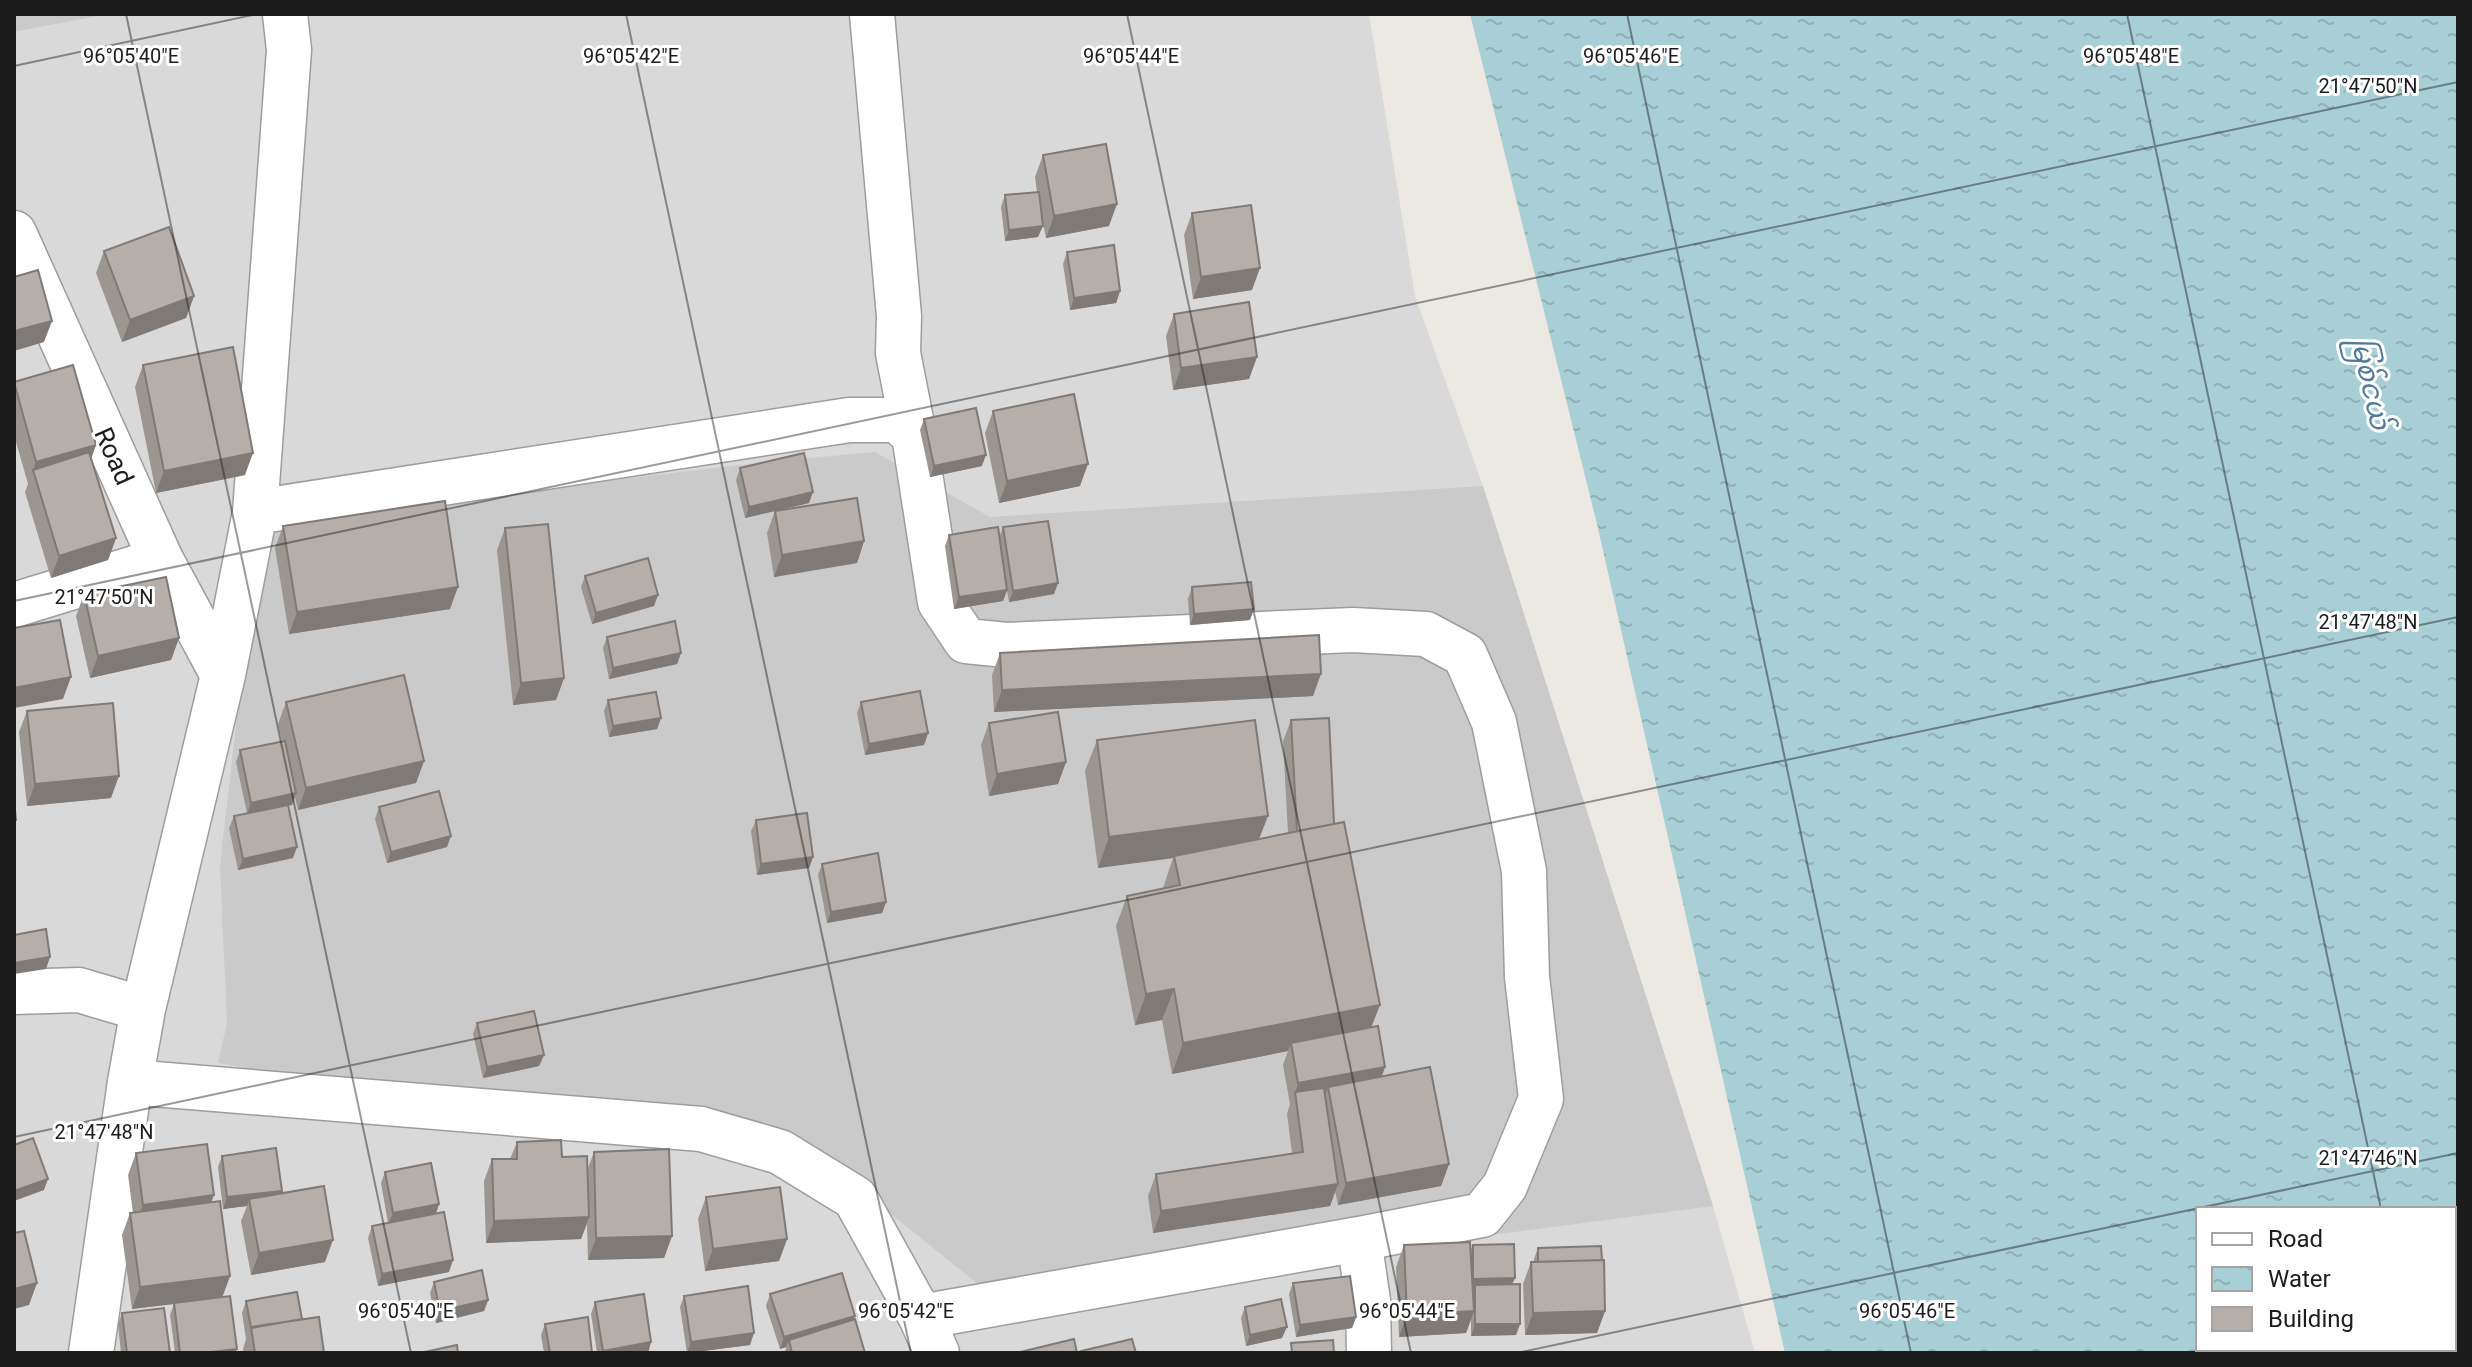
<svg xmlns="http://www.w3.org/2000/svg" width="2472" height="1367" viewBox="0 0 2472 1367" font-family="Roboto,'Noto Sans Myanmar',sans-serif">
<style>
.residential{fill:#dad9d9}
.religious{fill:#cacaca}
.water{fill:url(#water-ripples);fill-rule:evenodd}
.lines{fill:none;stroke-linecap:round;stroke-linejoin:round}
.minor-casing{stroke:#9d9d9d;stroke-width:47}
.minor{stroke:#fff;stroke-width:44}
.wall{fill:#9c9691}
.shaded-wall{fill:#7f7a76}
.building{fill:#b5aea9;stroke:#7f7a76;stroke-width:2}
.ticks{fill:none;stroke:#1c1c1c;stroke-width:2;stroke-opacity:0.45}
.labels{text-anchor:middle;stroke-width:6;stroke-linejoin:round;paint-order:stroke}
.street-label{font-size:26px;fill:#1c1c1c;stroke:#fff}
.water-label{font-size:28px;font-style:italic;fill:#51799a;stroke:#fff}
.ticks-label{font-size:20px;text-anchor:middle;fill:#1c1c1c;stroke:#fff;stroke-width:6;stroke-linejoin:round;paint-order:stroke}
</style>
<defs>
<pattern id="water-ripples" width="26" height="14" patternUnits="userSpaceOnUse" patternTransform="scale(2)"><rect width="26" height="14" fill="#a8ced6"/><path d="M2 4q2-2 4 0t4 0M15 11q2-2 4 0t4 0" fill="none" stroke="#90b0b7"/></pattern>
</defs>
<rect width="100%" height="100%" fill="#ece9e3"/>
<!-- residential -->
<path class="residential" d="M109,14H1369L1415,296L1483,486L1713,1206L1755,1353H14V32Z"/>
<!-- religious -->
<path class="religious" d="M14,14H109L14,32Z
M875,452L990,517L1483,486L1713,1206L998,1300L840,1173L218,1063L227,1023L220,866L239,699L266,529L453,499L757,463Z"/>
<!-- water -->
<path class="water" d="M1470,14H2458V1353H1785L1597,524ZM2198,1209H2454V1349H2198Z"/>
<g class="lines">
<!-- minor casing -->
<g class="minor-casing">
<path id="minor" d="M872,14L899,316L898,353L914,435
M14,233L161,560L223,675
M255,512L849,420H897L914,435L940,602L966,641L1006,645L1353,630L1426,634L1465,655L1494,722L1524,871L1527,977L1541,1099L1505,1186L1482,1215L1359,1239
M14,605L161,560
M14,992L79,990L143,1009
M130,1082L701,1129L780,1152L855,1198L921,1317L937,1353
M921,1317L1359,1239L1368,1301L1369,1353
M91,1353L130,1082L143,1009L223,675L255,512L289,50L285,14"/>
</g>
<!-- minor -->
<use href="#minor" class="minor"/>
</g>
<!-- wall -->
<path class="wall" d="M1043,155L1109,226L1046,238L1041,213L1038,237L1005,241L1001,207L1005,195L1037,192L1035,177Z
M1192,213L1252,290L1193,299L1184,235Z
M104,251L194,296L186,318L122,342L96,273Z
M1067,252L1120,291L1116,303L1070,310L1063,264Z
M1174,314L1257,357L1249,379L1173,390L1166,336Z
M143,365L245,475L156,493L135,387Z
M14,382L96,445L91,458L116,538L108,560L51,578L25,492L28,484L14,435Z
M993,411L1080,486L999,503L985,433Z
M924,419L982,466L930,477L920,430Z
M740,468L809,503L776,511L864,541L857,563L774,577L767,533L775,511L745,518L736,480Z
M283,526L450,609L289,634L275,548Z
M1003,527L1058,583L1054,594L1009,602L1007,591L1003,601L954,609L945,546L949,535L999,538Z
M505,528L564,678L556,700L513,705L497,550Z
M585,576L654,606L592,624L581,587Z
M1192,587L1250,620L1190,625L1188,599Z
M84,594L179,638L171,660L90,678L76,616Z
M607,637L681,653L677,664L609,679L603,648Z
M1000,653L1313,696L994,712L992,675Z
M608,700L661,718L657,729L609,737L604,711Z
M286,702L424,761L416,783L298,810L295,797L292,805H288L293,858L238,870L229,828L234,816L247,813L236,762L240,750L282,741L278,724Z
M861,702L928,733L924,745L865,755L857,713Z
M27,711L111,798L27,806L19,732Z
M1291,720L1334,824L1371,1027L1385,1067L1382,1076L1449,1164L1441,1186L1338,1205L1335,1191L1330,1206L1153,1233L1148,1196L1156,1174L1292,1153L1287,1114L1290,1104L1283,1065L1288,1051L1172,1074L1162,1020L1135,1025L1116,926L1127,896L1163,888L1173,858L1098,868L1085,771L1097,740L1259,839L1288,833L1283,741Z
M989,723L1066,762L1058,784L989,796L981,745Z
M379,807L447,847L387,863L375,819Z
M756,820L813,857L809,868L757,875L751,831Z
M822,864L886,902L882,913L827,923L818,875Z
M477,1023L544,1055L539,1066L483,1078L473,1034Z
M517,1142L562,1157L588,1168L594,1152L672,1236L664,1258L588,1260L587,1224L581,1239L486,1243L484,1181L492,1159H510Z
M136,1153L212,1202L230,1276L222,1297L235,1353H175L170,1315L174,1304L132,1309L122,1235L130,1213H133L128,1175Z
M222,1156L280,1194L325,1262L251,1275L241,1221L247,1206L223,1209L218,1167Z
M385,1172L439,1204L436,1214L449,1272L378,1286L368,1238L372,1226L388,1223L381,1183Z
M706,1197L787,1239L779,1261L705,1271L698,1219Z
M1404,1245L1470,1251L1473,1245L1512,1284L1520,1324L1516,1335L1471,1336V1320L1466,1333L1399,1337L1396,1267Z
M1538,1248L1605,1311L1597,1333L1525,1335L1523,1284L1531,1262H1534V1259Z
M434,1282L488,1300L484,1311L436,1323L430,1293Z
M1293,1283L1356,1317L1352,1328L1296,1337L1289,1294Z
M770,1294L855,1316L853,1320L865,1353H785L786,1347L780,1349L766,1306Z
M684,1296L750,1345L687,1353L680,1307Z
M246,1301L302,1319L324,1353H244L243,1349L246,1339L242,1313Z
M595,1302L651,1342L648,1353H597L591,1314Z
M1245,1307L1282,1338L1246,1346L1241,1318Z
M122,1313L170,1353H121L118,1325Z
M545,1324L592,1353H544L541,1335Z"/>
<!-- shaded-wall -->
<path class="shaded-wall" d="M1117,204L1109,226L1046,238L1054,216Z
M1043,226L1038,237L1005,241L1009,230Z
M1260,268L1252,290L1193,299L1201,277Z
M1120,291L1116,303L1070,310L1074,298Z
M194,296L186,318L122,342L130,320Z
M52,321L44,342L14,351V331Z
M1257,357L1249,379L1173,390L1181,368Z
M96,445L88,467L33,470L28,484L36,462Z
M253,453L245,475L156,493L164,471Z
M986,455L982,466L930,477L934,466Z
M1088,464L1080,486L999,503L1007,481Z
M813,492L809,503L745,518L749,507Z
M116,538L108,560L51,578L59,556Z
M864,541L857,563L774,577L782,555Z
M1058,583L1054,594L1009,602L1013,591Z
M458,587L450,609L289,634L297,612Z
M1007,590L1003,601L954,609L959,597Z
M658,595L654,606L592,624L596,613Z
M1254,609L1250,620L1190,625L1194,614Z
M179,638L171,660L90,678L98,656Z
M681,653L677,664L609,679L613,668Z
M1321,674L1313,696L994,712L1002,690Z
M71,677L63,699L14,708V688Z
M564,678L556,700L513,705L521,683Z
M661,718L657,729L609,737L613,726Z
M928,733L924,745L865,755L869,744Z
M424,761L416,783L298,810L306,788Z
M1066,762L1058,784L989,796L997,774Z
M119,776L111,798L27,806L35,784Z
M296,793L292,805L247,814L251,803Z
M1268,816L1256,847L1174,856L1173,858L1098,868L1109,837Z
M451,836L447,847L387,863L391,852Z
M297,847L293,858L238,870L243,859Z
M813,857L809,868L757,875L761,864Z
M886,902L882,913L827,923L831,912Z
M50,957L46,969L14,974V963Z
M1174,989L1162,1020L1135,1025L1146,994Z
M1380,1005L1368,1036L1291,1043L1288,1051L1172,1074L1183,1043Z
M544,1055L539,1066L483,1078L487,1067Z
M1385,1067L1377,1089L1328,1087L1324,1099L1295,1093L1298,1083Z
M1449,1164L1441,1186L1338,1205L1346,1183Z
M48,1179L44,1190L14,1201V1191Z
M1338,1184L1330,1206L1153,1233L1161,1211Z
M282,1191L277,1202L249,1199L247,1206L223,1209L227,1197Z
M214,1195L206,1217L135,1227L143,1205Z
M439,1204L435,1216L388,1225L393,1213Z
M589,1217L581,1239L486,1243L494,1221Z
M672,1236L664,1258L588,1260L596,1238Z
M787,1239L779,1261L705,1271L713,1249Z
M333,1240L325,1262L251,1275L259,1253Z
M453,1260L449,1272L378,1286L382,1274Z
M230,1276L222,1298L132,1309L140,1287Z
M1515,1278L1510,1289L1475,1285L1473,1290H1469L1473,1279Z
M37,1283L29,1305L14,1309V1289Z
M488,1300L484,1311L436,1323L440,1311Z
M1474,1311L1466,1333L1399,1337L1407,1315Z
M1605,1311L1597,1333L1525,1335L1533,1313Z
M855,1316L850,1327L789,1340L786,1347L780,1349L784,1337Z
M1356,1317L1352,1328L1296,1337L1300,1325Z
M1475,1324H1520L1516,1335L1471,1336Z
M1287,1327L1282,1338L1246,1346L1250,1335Z
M754,1333L750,1345L687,1353L691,1342Z
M651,1342L648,1353H602L603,1351Z
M237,1349L235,1353H202Z"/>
<!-- building -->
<path class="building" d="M1106,144L1117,204L1054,216L1043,155Z
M1039,192L1043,226L1009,230L1005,195Z
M1251,205L1260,268L1201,277L1192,213Z
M169,227L194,296L130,320L104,251Z
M1114,245L1120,291L1074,298L1067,252Z
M38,270L52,321L14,331V277Z
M1249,302L1257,357L1181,368L1174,314Z
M233,347L253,453L164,471L143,365Z
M73,365L96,445L36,462L14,382Z
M1074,394L1088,464L1007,481L993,411Z
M976,408L986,455L934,466L924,419Z
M89,452L116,538L59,556L33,470Z
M804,453L813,492L749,507L740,468Z
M857,498L864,541L782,555L775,511Z
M445,501L458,587L297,612L283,526Z
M1048,521L1058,583L1013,591L1003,527Z
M548,524L564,678L521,683L505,528Z
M998,527L1007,590L959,597L949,535Z
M648,558L658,595L596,613L585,576Z
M166,577L179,638L98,656L84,594Z
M1251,582L1254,609L1194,614L1192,587Z
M60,620L71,677L14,688V628Z
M675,621L681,653L613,668L607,637Z
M1319,635L1321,674L1002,690L1000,653Z
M404,675L424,761L306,788L286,702Z
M920,691L928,733L869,744L861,702Z
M656,692L661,718L613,726L608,700Z
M113,703L119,776L35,784L27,711Z
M1058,712L1066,762L997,774L989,723Z
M1329,718L1334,824L1297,831L1291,720Z
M1255,720L1268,816L1109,837L1097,740Z
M285,741L296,793L251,803L240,750Z
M439,791L451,836L391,852L379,807Z
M14,800L16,820H14Z
M288,805L297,847L243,859L234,816Z
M807,813L813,857L761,864L756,820Z
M1344,822L1380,1005L1183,1043L1174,989L1146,994L1127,896L1180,885L1174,856Z
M878,853L886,902L831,912L822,864Z
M46,929L50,957L14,963V935Z
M534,1011L544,1055L487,1067L477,1023Z
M1378,1026L1385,1067L1298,1083L1291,1043Z
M1430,1067L1449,1164L1346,1183L1328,1087Z
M1324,1088L1338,1184L1161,1211L1156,1174L1303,1152L1295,1092Z
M33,1138L48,1179L14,1191V1145Z
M561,1140L562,1157L587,1156L589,1217L494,1221L492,1159H517V1142Z
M207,1144L214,1195L143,1205L136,1153Z
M276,1148L282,1191L227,1197L222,1156Z
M669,1149L672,1236L596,1238L594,1152Z
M431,1163L439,1204L393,1213L385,1172Z
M324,1186L333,1240L259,1253L249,1199Z
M780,1187L787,1239L713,1249L706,1197Z
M220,1201L230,1276L140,1287L130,1213Z
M444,1212L453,1260L382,1274L372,1226Z
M24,1231L37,1283L14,1289V1233Z
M1470,1242L1474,1311L1407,1315L1404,1245Z
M1514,1244L1515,1278L1473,1279V1245Z
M1601,1246L1602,1260L1538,1262V1248Z
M1604,1260L1605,1311L1533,1313L1531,1262Z
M482,1270L488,1300L440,1311L434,1282Z
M842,1273L855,1316L784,1337L770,1294Z
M1350,1276L1356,1317L1300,1325L1293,1283Z
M1520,1284V1324H1475V1285Z
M748,1286L754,1333L691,1342L684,1296Z
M297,1292L302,1319L251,1328L246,1301Z
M644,1294L651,1342L603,1351L595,1302Z
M230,1296L237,1349L202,1353H180L174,1303Z
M1281,1299L1287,1327L1250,1335L1245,1307Z
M164,1308L170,1353H127L122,1313Z
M319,1317L324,1353H255L251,1327Z
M588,1317L592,1353H550L545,1324Z
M855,1319L865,1353H792L789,1340Z
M1074,1339L1077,1353H1016Z
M1132,1339L1136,1353H1081V1351Z
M1333,1340L1334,1353H1292L1291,1343Z
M457,1345L458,1353H420Z"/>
<!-- ticks -->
<path class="ticks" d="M126,14L411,1353M626,14L911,1353M1127,14L1411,1353M1627,14L1911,1353M2127,14L2381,1209M14,66L257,14M14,601L2458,82M14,1137L2458,617M2411,1349V1353M1517,1353L2458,1153"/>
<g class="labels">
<!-- street labels -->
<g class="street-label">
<text transform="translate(114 456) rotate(66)" y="9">Road</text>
</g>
<!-- water labels -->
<g class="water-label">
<text transform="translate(2371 383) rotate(77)" y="10">မြစ်ငယ်</text>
</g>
</g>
<g class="ticks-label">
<text x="131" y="63">96°05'40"E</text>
<text x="631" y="63">96°05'42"E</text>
<text x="1131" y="63">96°05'44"E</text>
<text x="1631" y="63">96°05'46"E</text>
<text x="2131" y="63">96°05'48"E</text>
<text x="2368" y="93">21°47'50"N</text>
<text x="104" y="604">21°47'50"N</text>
<text x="2368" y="629">21°47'48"N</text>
<text x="104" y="1139">21°47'48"N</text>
<text x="2368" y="1165">21°47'46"N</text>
<text x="406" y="1318">96°05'40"E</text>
<text x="906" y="1318">96°05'42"E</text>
<text x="1407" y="1318">96°05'44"E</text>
<text x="1907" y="1318">96°05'46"E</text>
</g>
<!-- border -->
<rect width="2472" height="1367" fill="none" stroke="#1c1c1c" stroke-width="32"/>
<!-- legend -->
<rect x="2196" y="1207" width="260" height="144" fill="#ffffff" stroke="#a4a4a4" stroke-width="2"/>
<rect x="2212" y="1233" width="40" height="12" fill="#ffffff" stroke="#a4a4a4" stroke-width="2"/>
<text x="2268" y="1247" font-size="24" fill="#1c1c1c">Road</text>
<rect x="2212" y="1267" width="40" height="24" fill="url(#water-ripples)" stroke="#a4a4a4" stroke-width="2"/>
<text x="2268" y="1287" font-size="24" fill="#1c1c1c">Water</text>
<rect x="2212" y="1307" width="40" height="24" fill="#b5aea9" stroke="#a4a4a4" stroke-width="2"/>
<text x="2268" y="1327" font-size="24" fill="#1c1c1c">Building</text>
</svg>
